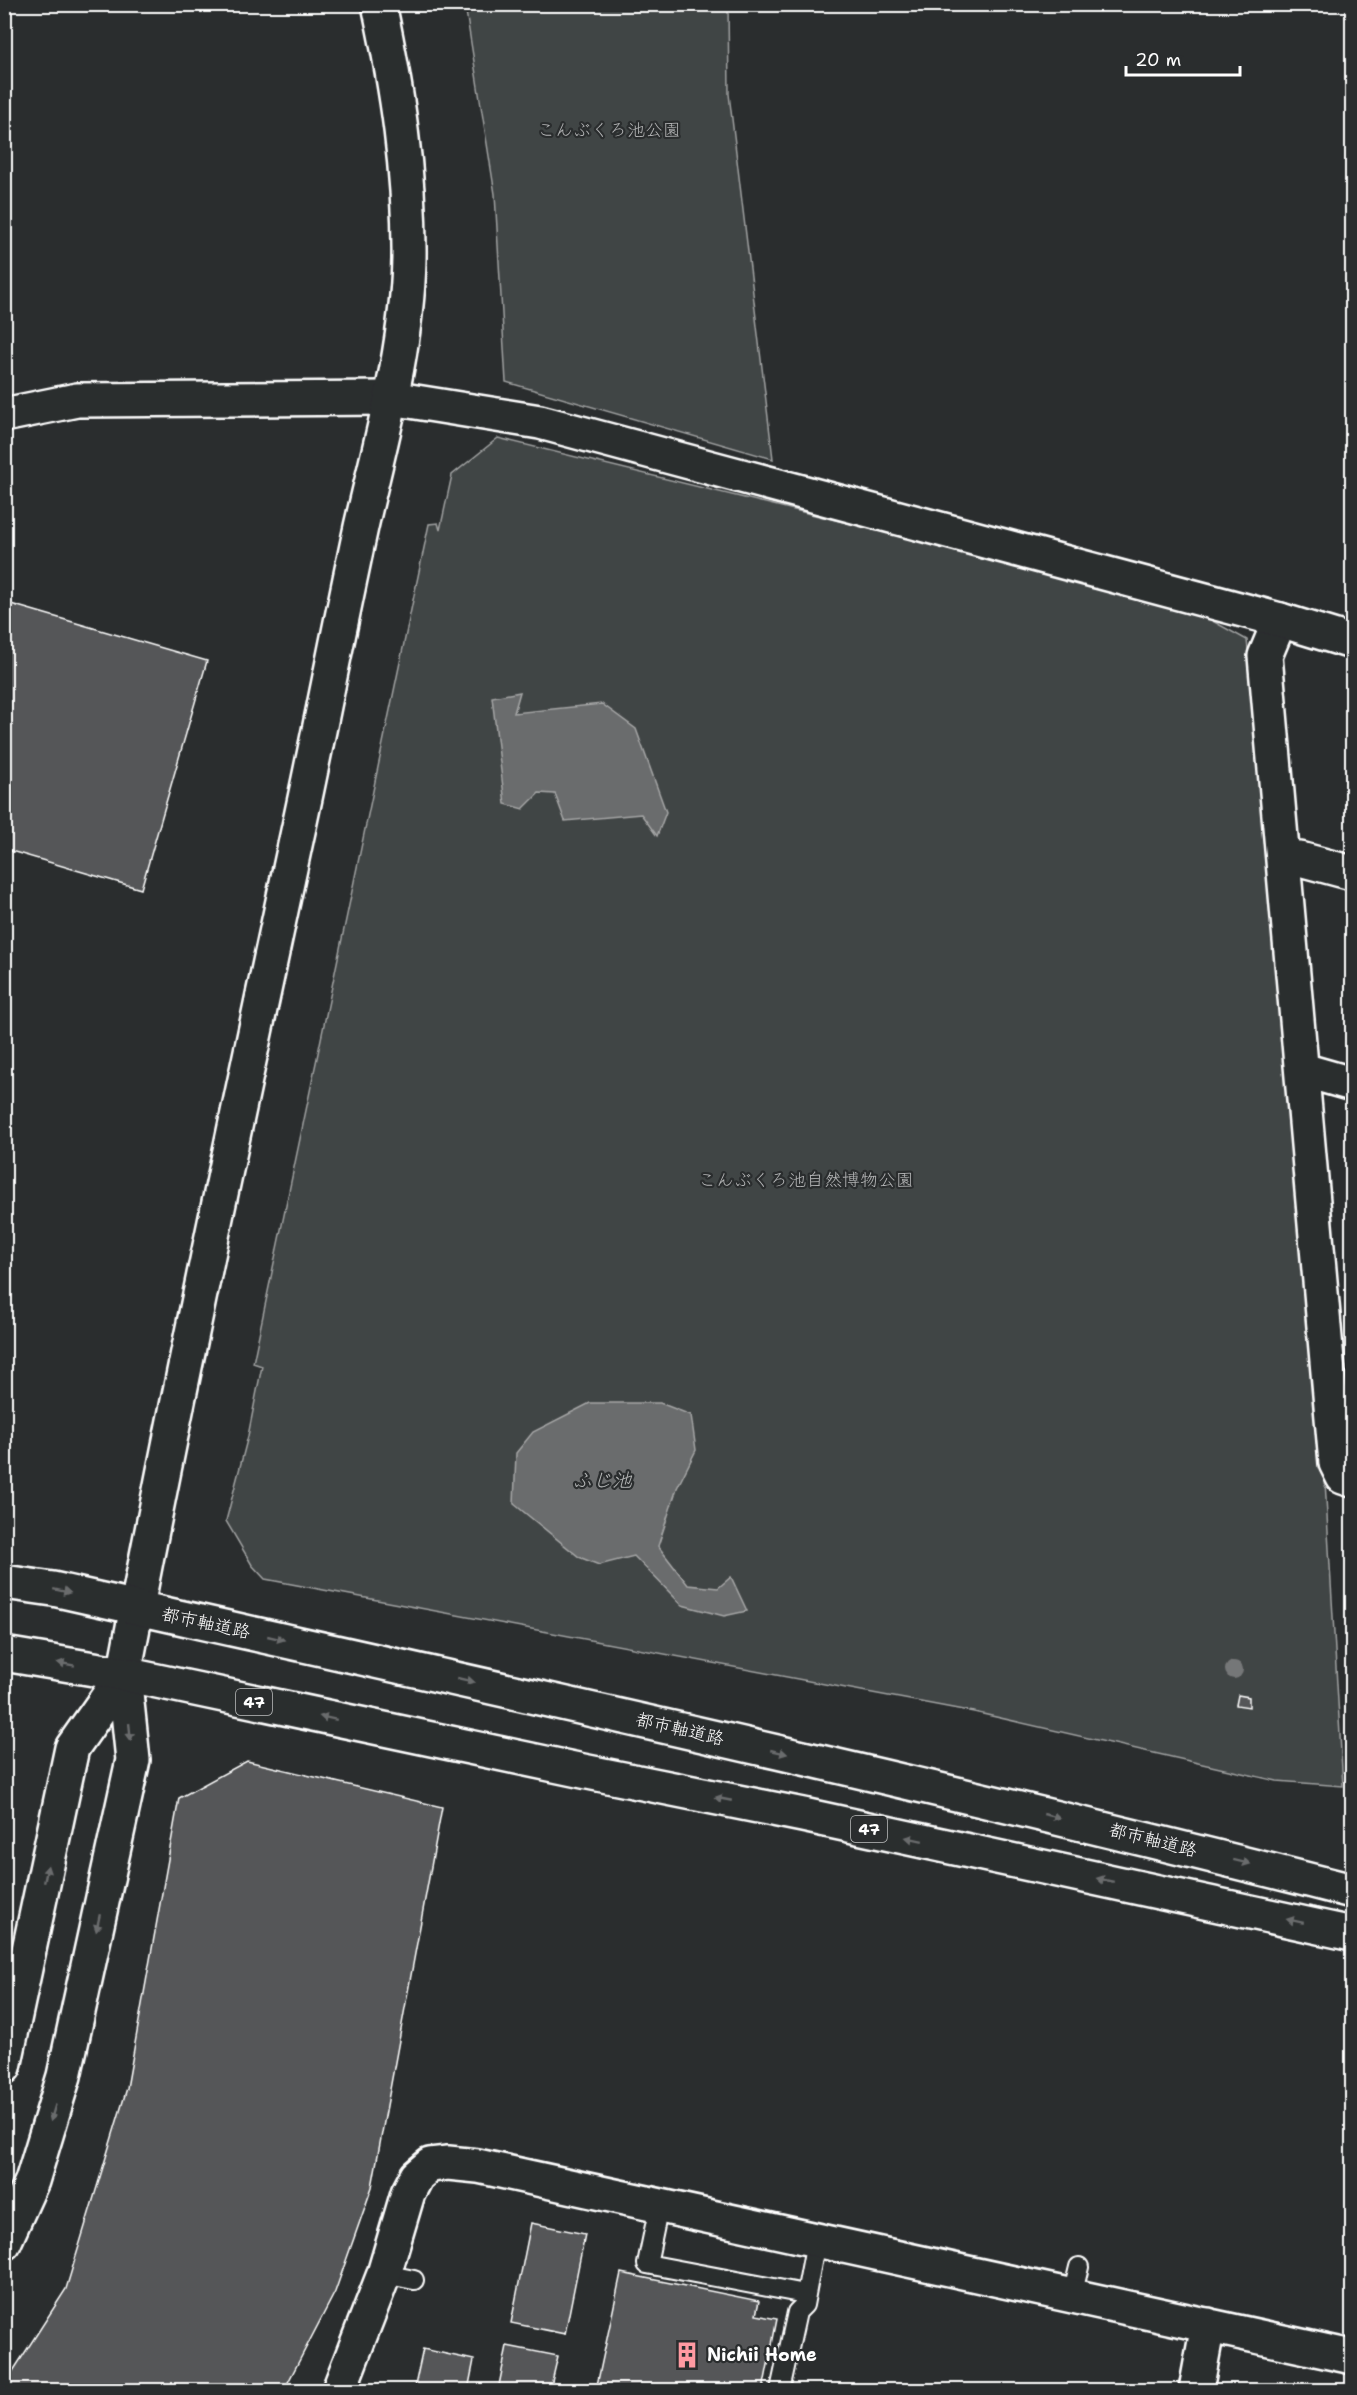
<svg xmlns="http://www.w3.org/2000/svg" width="1357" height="2395" viewBox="0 0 1357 2395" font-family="'Shantell Sans','Klee One',sans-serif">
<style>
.green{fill:#414445;stroke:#a0a2a2;stroke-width:1.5}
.water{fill:#6a6c6d;stroke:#a6a7a7;stroke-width:1.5}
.building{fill:#555758;stroke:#fff;stroke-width:1.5}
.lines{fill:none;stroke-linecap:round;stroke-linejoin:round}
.lane-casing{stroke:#fff;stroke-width:22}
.street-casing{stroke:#fff;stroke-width:38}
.secondary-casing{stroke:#fff;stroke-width:38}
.primary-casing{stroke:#fff;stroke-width:38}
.lane{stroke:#2a2d2e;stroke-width:18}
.street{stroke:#2a2d2e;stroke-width:33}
.secondary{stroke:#2a2d2e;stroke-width:33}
.primary{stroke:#2a2d2e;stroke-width:33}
.tree{fill:#757778}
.oneway{fill:#6a6c6d}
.labels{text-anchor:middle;stroke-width:4.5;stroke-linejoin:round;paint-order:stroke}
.shield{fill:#2a2d2e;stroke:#bfc0c0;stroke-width:1.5}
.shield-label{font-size:16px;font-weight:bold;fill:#fff}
.park-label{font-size:18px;fill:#b3b4b5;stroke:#2a2d2e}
.street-label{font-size:18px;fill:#fff;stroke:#2a2d2e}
.poi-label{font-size:18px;font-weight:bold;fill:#fff;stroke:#2a2d2e;text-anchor:start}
.water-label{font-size:20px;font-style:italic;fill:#b4b6b6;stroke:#2a2d2e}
</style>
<rect width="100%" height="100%" fill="#2a2d2e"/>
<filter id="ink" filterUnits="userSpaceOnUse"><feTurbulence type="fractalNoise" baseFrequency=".0167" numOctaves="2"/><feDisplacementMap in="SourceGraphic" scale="12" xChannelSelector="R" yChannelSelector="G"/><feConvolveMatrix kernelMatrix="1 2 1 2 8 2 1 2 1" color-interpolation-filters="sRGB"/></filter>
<g filter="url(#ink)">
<!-- green -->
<path class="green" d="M465,5H728L729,94L773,459L506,382L495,194Z
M498,438L872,529L1209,619L1247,640L1312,1261L1343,1786L1277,1781L974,1712L265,1579L252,1565L226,1521L248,1436L262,1366L253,1363L429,524L438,523L440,530L452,475Z"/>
<!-- water -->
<path class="water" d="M520,692L514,713L602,704L636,729L666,812L657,836L641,814L565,821L555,794L539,793L523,809L505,804L492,697Z
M590,1403H660L691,1415L696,1450L677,1488L658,1546L688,1585L718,1588L731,1577L747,1611L724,1616L682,1605L634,1556L599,1565L579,1557L514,1504L516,1453L533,1432Z"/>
<!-- building -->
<path class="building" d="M4,602L207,661L141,889L4,849Z
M1238,1695L1249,1697V1707L1236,1705Z
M247,1761L442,1807L372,2187L335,2292L284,2390H4V2385L66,2289L127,2088L179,1798Z
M531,2223L585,2234L565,2334L511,2323Z
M621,2273L759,2301L756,2315L777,2319L763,2390H596Z
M507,2346L558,2356L550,2390H498Z
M423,2349L474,2360L468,2390H414Z"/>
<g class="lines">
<!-- lane casing -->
<g class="lane-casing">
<path id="lane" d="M659,2206L647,2264L805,2294
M384,2274L414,2280
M1072,2296L1079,2267
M780,2390L797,2312L804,2305L816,2241"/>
</g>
<!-- street casing -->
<g class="street-casing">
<path id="street" d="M4,415L77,400L391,398
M1280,620L1265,656L1336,1463L1343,1477L1352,1480
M1283,859H1300L1352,873
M1303,1070L1352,1084
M339,2390L384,2274L408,2193L417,2176L430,2165L448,2163L478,2166L1352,2357
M1196,2390L1208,2325"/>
</g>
<!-- secondary casing -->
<g class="secondary-casing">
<path id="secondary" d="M391,398L540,422L1280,620L1352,642
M4,2067L72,1748L124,1674
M4,2243L32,2181L64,2076L133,1760L124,1674C177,1397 236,1121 295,845C318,740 338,633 361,527C381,439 407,350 409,259C410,172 397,89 379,4"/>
</g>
<!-- primary casing -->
<g class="primary-casing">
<path id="primary" d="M4,1582L53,1589C487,1686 921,1781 1352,1891
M4,1654L124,1674L583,1771L803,1815L1352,1934"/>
</g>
<!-- lane -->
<use href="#lane" class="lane"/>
<!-- street -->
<use href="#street" class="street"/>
<!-- secondary -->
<use href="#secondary" class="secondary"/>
<!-- primary -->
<use href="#primary" class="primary"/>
</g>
<!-- trees -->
<circle class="tree" cx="1234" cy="1670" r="9"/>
<!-- one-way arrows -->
<defs><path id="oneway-solid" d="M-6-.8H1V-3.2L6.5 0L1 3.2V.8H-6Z" transform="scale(1.5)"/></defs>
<g class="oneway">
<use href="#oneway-solid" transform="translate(62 1591) rotate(12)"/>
<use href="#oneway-solid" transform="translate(276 1638) rotate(13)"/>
<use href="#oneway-solid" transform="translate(66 1664) rotate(-170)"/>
<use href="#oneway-solid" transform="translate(466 1680) rotate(13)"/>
<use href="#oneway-solid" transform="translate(328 1718) rotate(-168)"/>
<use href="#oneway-solid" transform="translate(130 1732) rotate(84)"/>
<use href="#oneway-solid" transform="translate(779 1752) rotate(13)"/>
<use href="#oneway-solid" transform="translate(723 1799) rotate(-169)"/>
<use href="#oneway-solid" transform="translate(1052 1816) rotate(13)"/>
<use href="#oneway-solid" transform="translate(914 1839) rotate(-168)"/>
<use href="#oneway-solid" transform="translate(1242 1862) rotate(14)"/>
<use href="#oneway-solid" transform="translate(46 1874) rotate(-78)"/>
<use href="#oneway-solid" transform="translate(1105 1880) rotate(-168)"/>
<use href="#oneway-solid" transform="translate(1295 1921) rotate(-168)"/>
<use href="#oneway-solid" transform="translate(98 1923) rotate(102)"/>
<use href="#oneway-solid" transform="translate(53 2113) rotate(107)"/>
</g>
</g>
<!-- icons -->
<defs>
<g id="building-bare" transform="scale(2.07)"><path d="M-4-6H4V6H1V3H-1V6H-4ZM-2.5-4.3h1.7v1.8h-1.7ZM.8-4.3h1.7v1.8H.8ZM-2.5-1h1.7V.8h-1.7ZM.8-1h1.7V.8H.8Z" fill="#ff9aa2" stroke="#2a2d2e" stroke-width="2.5" paint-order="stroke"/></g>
</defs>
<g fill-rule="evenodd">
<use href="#building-bare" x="687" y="2355"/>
</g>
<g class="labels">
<!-- shield labels -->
<g class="shield">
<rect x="236" y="1689" width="36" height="26" rx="4.5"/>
<rect x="851" y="1816" width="36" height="26" rx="4.5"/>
</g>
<g class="shield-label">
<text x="254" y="1708">47</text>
<text x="869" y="1835">47</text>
</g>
<!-- park labels -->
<g class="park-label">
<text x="609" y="136">こんぶくろ池公園</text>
<text x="806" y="1186">こんぶくろ池自然博物公園</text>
</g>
<!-- street labels -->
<g class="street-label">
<text transform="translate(206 1623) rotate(12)" y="6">都市軸道路</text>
<text transform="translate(680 1729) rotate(13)" y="6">都市軸道路</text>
<text transform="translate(1153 1840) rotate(14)" y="6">都市軸道路</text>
</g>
<!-- poi labels -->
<g class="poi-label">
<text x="707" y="2361">Nichii Home</text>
</g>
<!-- water labels -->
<g class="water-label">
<text x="602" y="1487">ふじ池</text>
</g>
</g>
<!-- margin -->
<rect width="1357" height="2395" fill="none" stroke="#2a2d2e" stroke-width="24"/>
<rect x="12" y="12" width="1333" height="2371" fill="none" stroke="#fff" stroke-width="2" filter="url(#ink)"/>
<!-- scale -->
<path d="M1126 66v9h114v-9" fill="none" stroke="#ffffff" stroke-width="3"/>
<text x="1135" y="66" font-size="18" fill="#ffffff" stroke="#2a2d2e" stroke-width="4.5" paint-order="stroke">20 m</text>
</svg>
